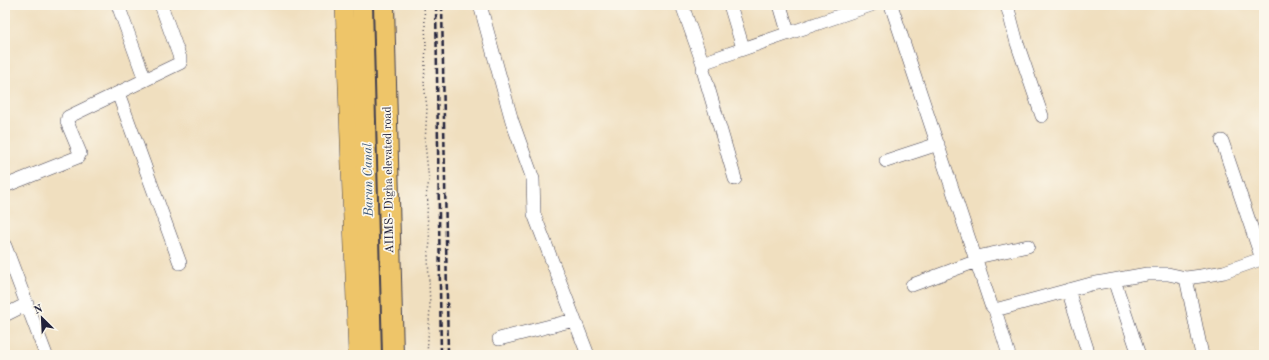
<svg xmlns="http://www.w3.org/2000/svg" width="1269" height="360" viewBox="0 0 1269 360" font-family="'Old Standard TT',serif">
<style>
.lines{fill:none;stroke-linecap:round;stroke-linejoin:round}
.minor-casing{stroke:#413e4f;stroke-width:14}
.major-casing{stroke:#413e4f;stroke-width:18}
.highway-casing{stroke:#413e4f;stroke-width:22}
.path{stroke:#413e4f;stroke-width:1.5;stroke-dasharray:1 3;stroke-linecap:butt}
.minor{stroke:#fff;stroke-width:13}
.major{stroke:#eec569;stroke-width:17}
.highway{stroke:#eec569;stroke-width:20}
.rail{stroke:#22223b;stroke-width:2.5;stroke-dasharray:6 3;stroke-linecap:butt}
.labels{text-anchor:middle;stroke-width:3.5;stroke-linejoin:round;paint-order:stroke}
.street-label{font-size:12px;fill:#22223b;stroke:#fbf7ec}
.water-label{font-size:13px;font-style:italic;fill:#3b5779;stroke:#fbf7ec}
</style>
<rect width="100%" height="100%" fill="#fbf7ec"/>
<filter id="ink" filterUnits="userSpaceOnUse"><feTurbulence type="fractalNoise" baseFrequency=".025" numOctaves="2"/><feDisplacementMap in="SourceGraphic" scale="8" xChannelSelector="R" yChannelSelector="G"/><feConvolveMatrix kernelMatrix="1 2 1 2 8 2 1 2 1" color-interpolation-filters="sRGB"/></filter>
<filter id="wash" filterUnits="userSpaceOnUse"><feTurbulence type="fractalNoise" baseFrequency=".012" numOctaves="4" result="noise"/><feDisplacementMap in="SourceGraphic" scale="16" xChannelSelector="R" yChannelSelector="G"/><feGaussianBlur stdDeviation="0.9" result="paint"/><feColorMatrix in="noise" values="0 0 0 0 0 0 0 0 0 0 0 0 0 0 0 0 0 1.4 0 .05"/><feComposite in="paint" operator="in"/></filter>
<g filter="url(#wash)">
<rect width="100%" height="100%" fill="#f0dfbf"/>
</g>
<g filter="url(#ink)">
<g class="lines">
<!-- minor casing -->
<g class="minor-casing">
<path id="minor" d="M118,5L145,80
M480,5L512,121L533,179L534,214L588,355
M682,5L703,64
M730,5L743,48
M780,5L788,32
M891,5L991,305L995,310L1091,284L1147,274H1168L1186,278L1201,276L1224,272L1264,258
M1007,5L1017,43L1042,116
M118,93L180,263
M1222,141L1262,259
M886,161L938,144
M735,179L703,70L705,62L871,5
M5,186L78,157L80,153L67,122L68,117L180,63V58L161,5
M5,246L46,355
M977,257L1028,246
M1186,278L1202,355
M1114,280L1139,355
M912,285L977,261
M1068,290L1089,355
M995,310L1009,355
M5,315L27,304
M499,339L574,320"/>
</g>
<!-- major casing -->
<g class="major-casing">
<path id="major" d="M344,5L357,355"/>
</g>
<!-- highway casing -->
<g class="highway-casing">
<path id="highway" d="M362,5L371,355
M384,5L393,355"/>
</g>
<!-- path -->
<path class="path" d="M424,5L426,45L424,83L427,108L425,143L429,181L426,196L428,201L427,214L430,242L428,256L430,307L427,355"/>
<!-- minor -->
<use href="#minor" class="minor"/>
<!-- major -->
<use href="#major" class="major"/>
<!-- highway -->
<use href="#highway" class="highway"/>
<!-- rail -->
<path class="rail" d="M436,5L441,355
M442,5L448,355"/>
</g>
</g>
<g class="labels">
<!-- street labels -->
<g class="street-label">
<text transform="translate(388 180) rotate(-91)" y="4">AIIMS- Digha elevated road</text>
</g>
<!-- water labels -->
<g class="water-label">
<text transform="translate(367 180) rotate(-91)" y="5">Barun Canal</text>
</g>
</g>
<!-- margin -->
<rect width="1269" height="360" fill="none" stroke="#fbf7ec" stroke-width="20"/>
<!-- north arrow -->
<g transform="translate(42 318) rotate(336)" stroke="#fbf7ec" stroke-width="3" paint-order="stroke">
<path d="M0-3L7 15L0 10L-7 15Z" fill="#22223b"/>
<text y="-6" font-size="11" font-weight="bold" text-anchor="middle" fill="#22223b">N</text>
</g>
</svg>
